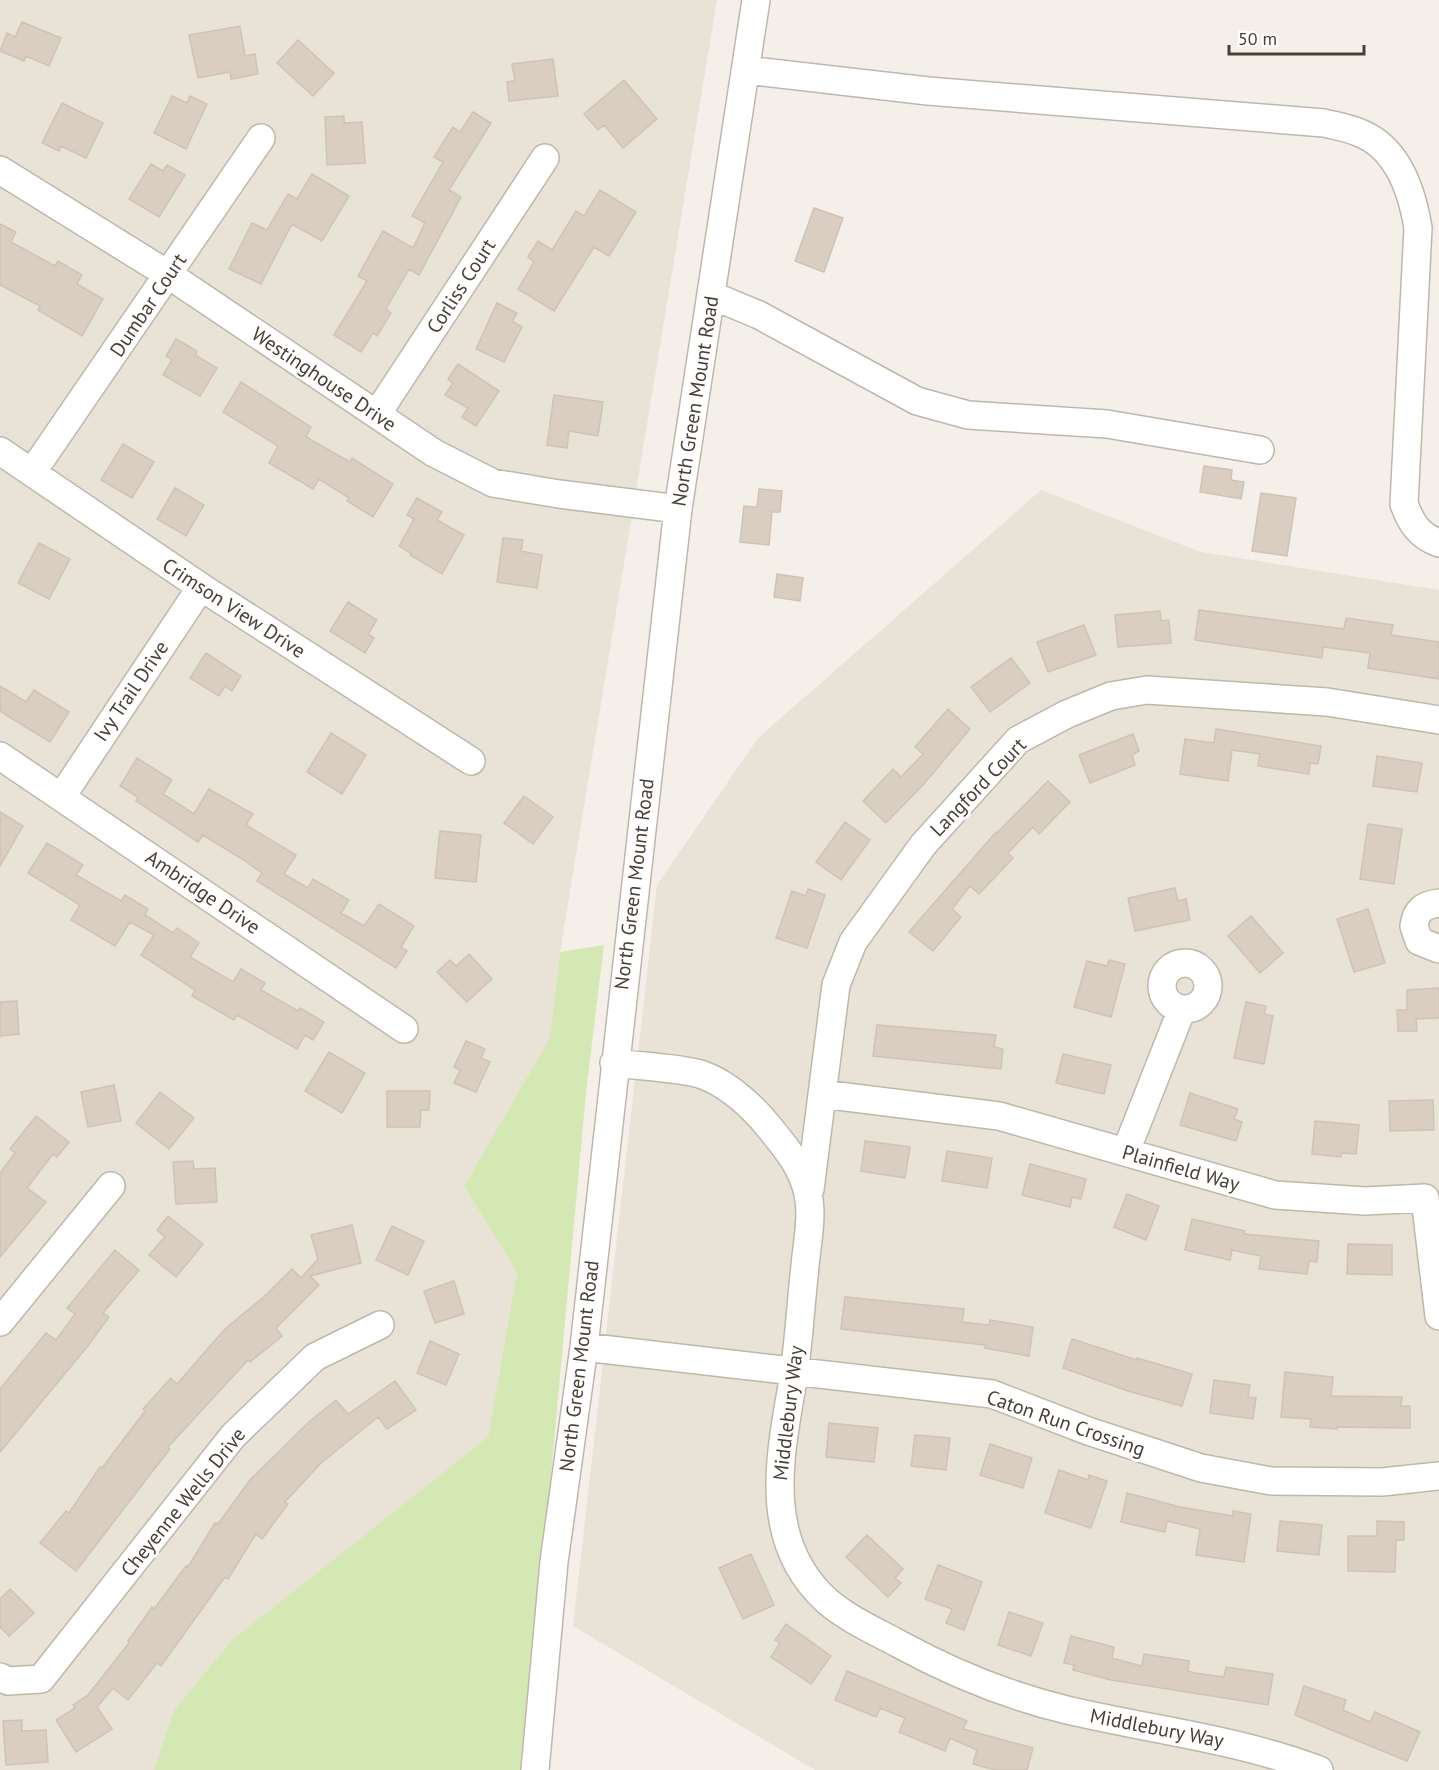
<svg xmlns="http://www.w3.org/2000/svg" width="1439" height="1770" viewBox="0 0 1439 1770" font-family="'PT Sans',sans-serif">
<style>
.residential{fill:#e8e2d7}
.green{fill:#d3e8b2}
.building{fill:#d9cec1;stroke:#d1c3b1;stroke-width:1.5}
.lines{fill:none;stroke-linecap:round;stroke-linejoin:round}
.minor-casing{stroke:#c0b7ab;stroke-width:30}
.minor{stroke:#fff;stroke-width:27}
.labels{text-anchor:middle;stroke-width:6;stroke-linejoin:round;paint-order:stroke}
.street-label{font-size:20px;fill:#484037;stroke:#fff}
</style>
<rect width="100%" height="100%" fill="#f4f0e9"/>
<!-- residential -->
<path class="residential" d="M0,0H717L560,952L550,1038L464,1186L517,1272L488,1437L232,1640L174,1710L154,1770H0Z
M1041,490L1201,552L1439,590V1770H815L573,1626L657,885L758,738Z"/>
<!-- green -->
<path class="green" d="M604,945L586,1092L524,1770H154L174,1710L232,1640L488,1437L517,1272L464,1186L550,1038L560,952Z"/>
<!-- building -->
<path class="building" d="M22,22L61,38L49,66L26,56L24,61L0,51L7,33L15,37Z
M240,26L245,56L255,54L258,74L231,79L230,72L198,78L189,35Z
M298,40L334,73L313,96L277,63Z
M553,59L558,96L509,101L507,82L515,81L512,64Z
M624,80L657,119L623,148L604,125L598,130L584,114Z
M172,96L187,103L190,96L207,104L186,149L154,133Z
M62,103L103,123L86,158L61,146L59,151L42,143Z
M473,112L491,123L449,190L461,197L419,275L409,269L386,309L391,313L377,336L373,333L361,352L334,335L367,281L358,276L383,231L413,248L425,223L412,216L443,162L434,157L453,127L460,132Z
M344,116V123L362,122L365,163L327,165L325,117Z
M151,164L163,171L167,165L185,175L159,217L129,199Z
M312,174L349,196L322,241L292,224L261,284L229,269L252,223L267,230L288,194L297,199Z
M600,190L636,212L609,256L594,247L554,311L518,289L534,262L528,257L538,241L552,250L576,211L584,216Z
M814,208L843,218L824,272L795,261Z
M0,224L16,232L11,242L55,266L58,261L82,275L77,284L103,299L82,336L38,310L40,306L0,285Z
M497,303L517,313L512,321L522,327L504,362L476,349Z
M176,339L197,351L195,355L217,368L200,396L163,375L172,360L166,356Z
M458,364L499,391L476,426L462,417L468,408L445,395L453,383L448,379Z
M241,382L311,427L306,437L350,462L352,458L393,484L373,517L347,501L349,498L319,479L313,489L269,463L278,446L223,412Z
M554,395L603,402L598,436L569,431L567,448L547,445Z
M123,444L154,462L132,498L101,480Z
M1204,466L1232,470L1231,480L1244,482L1241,499L1200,492Z
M175,488L204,505L186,536L157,519Z
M759,489L782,491L780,512H772L769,545L740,542L744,506L757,507Z
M1261,493L1296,498L1287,556L1252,551Z
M417,498L442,512L437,520L464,535L442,574L410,555L411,553L399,546L414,519L407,515Z
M503,538L523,540L521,551L542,555L537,588L497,582Z
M39,543L70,559L49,599L18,583Z
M777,574L803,578L800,601L774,597Z
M348,602L377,620L368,634L374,638L365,653L330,631Z
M1199,610L1344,629L1346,618L1393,625L1391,635L1439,642V679L1368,668L1370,653L1323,647L1322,658L1195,640Z
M1160,611L1161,621L1169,620L1171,643L1118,647L1115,615Z
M1084,625L1096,655L1048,672L1037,642Z
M206,653L241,676L232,691L225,686L219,696L190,678Z
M1011,658L1030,683L990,712L971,687Z
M0,686L26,702L34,690L69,712L50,742L0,711Z
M948,709L970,729L923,785L886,823L863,801L893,769L901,777L923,754L915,747Z
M1216,729L1321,746L1318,764L1310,763L1309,774L1258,766L1260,754L1232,750L1228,781L1180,774L1185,739L1214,743Z
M331,733L366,755L342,794L307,772Z
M1133,734L1139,751L1132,755L1135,765L1090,783L1079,755Z
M1377,756L1422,763L1417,792L1373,786Z
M137,758L172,780L163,794L194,814L209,789L253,814L246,825L296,855L284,874L308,888L313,879L349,900L341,913L364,926L379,904L414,926L401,947L407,951L396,968L257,881L262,873L242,859L203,835L198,842L136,801L138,797L120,786Z
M1048,781L1070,802L1039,834L1033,827L1008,853L1013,858L979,894L970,886L952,909L961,917L933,951L909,932L996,832L997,833Z
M524,796L553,817L533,844L504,823Z
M0,812L23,826L0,866Z
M845,822L870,840L841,880L816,862Z
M1368,824L1402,829L1394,884L1360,879Z
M440,831L481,835L476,882L435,878Z
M47,843L83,865L76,875L121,901L125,895L148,909L145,915L173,933L177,928L199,943L190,957L233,982L241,969L265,983L261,990L298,1011L300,1008L324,1022L313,1040L305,1035L297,1049L237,1015L234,1020L192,996L195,990L141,955L154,935L130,922L115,946L71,920L80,905L28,873Z
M1175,888L1178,901L1186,899L1190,920L1135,931L1128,898Z
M808,889L825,895L807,948L776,938L792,891L806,896Z
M1368,909L1385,963L1354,972L1337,919Z
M1251,916L1283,953L1260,973L1228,936Z
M469,954L492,979L467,1002L437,972L450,960L456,966Z
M1109,960L1125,964L1111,1017L1074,1007L1087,961L1107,966Z
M1439,988V1018L1416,1019L1417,1031H1398L1397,1010H1407V990Z
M17,1001L19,1034L0,1036V1002Z
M1246,1002L1266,1006L1264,1014L1273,1016L1264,1064L1234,1058Z
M877,1025L996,1035L994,1047L1003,1049L1001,1069L873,1056Z
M466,1041L485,1049L481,1058L490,1062L476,1092L454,1083L460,1070L454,1067Z
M329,1052L365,1073L342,1113L305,1091Z
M1063,1054L1111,1065L1104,1094L1056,1083Z
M114,1085L121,1121L88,1127L81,1092Z
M387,1091H430L429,1110H421L420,1127H387Z
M160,1092L194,1118L169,1149L136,1123Z
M1190,1093L1238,1109L1234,1119L1242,1122L1236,1141L1180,1125Z
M1433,1100L1434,1130L1390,1131L1389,1101Z
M36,1116L69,1142L57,1157L53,1154L27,1188L46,1202L0,1257V1173L15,1153L10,1149Z
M1315,1121L1359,1125L1356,1154L1342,1153L1341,1157L1312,1154Z
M865,1141L910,1147L905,1178L861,1171Z
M947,1151L992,1158L987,1188L942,1181Z
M193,1161L194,1169L215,1168L217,1202L176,1204L173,1162Z
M1030,1164L1086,1179L1081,1199L1072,1197L1070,1207L1022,1195Z
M1127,1194L1159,1206L1146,1240L1114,1227Z
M168,1216L203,1244L176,1277L149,1255L165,1237L157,1230Z
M1192,1219L1245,1231L1244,1234L1319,1241L1317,1262L1309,1261L1307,1274L1259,1269L1261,1256L1232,1250L1230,1260L1185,1250Z
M352,1225L361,1263L310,1276L319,1285L276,1328L282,1336L250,1362L248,1360L168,1447L170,1449L155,1468L76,1571L40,1543L66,1511L69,1513L100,1467L102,1468L145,1411L143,1409L171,1378L177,1384L224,1330L266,1295L292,1269L301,1278L318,1259L311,1235Z
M392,1226L424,1241L408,1275L376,1260Z
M1348,1244L1392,1245V1275L1347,1274Z
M115,1250L139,1270L103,1313L109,1317L87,1347L0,1452V1389L46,1333L56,1340L75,1314L67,1308Z
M454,1281L464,1314L435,1323L424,1291Z
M845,1297L964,1309L962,1322L989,1325L990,1320L1033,1327L1029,1356L985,1348V1345L841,1329Z
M1072,1339L1137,1360V1358L1192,1374L1182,1406L1128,1391L1063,1368Z
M430,1341L459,1354L446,1385L417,1373Z
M1285,1372L1333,1377L1331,1396L1402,1397L1401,1406H1410V1428L1337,1427V1429L1310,1427L1311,1419L1281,1417Z
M1214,1380L1250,1385L1248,1397L1256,1398L1253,1419L1210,1413Z
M395,1381L416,1410L387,1429L378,1417L321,1463L285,1502L288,1504L262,1539L256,1534L228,1579L225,1577L161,1666L157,1663L128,1700L113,1688L97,1707L112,1729L76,1752L56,1720L75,1708L73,1705L88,1695L129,1643L128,1641L152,1607L154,1609L186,1566L188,1567L215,1523L218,1524L250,1480L309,1422L336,1400L348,1414Z
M829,1423L878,1428L874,1462L826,1457Z
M915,1435L950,1438L946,1470L911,1466Z
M990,1444L1032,1458L1023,1488L980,1475Z
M1059,1470L1088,1480L1089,1475L1107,1481L1091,1528L1045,1513Z
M1127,1493L1180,1507L1233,1516V1511L1251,1514L1244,1562L1196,1555L1200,1529L1167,1521L1165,1532L1121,1522Z
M1280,1521L1322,1525L1319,1555L1277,1551Z
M1377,1521L1404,1522V1540H1396L1395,1572L1348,1571V1536H1377Z
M867,1535L903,1569L895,1578L901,1583L888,1597L846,1557Z
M751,1554L774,1605L743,1619L719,1568Z
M938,1565L982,1582L964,1630L946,1623L952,1609L925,1599Z
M10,1589L34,1613L9,1636L0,1627V1599Z
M1009,1612L1043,1623L1031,1656L998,1645Z
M786,1624L831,1656L811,1684L771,1657L780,1643L775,1640Z
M1071,1636L1114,1647L1112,1658L1142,1666L1144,1654L1189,1661L1188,1671L1195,1673L1224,1677L1226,1667L1273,1674L1268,1705L1111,1680L1073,1670L1074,1665L1064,1663Z
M847,1671L967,1721L963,1729L1033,1748L1027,1770H995L973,1764L977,1750L950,1738L945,1751L899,1732L905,1718L880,1708L876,1717L835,1700Z
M1304,1686L1346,1700L1343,1710L1370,1722L1375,1712L1420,1732L1407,1761L1295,1715Z
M22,1720V1731L46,1730L48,1762L6,1765L3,1721Z"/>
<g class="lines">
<!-- minor casing -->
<g class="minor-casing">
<path id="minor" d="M746,70L928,91L1324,123C1336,126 1349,128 1360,133C1398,148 1412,191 1418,228L1404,504C1411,523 1419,536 1439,543
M0,170L169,275L434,453L493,483L559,494L678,509
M711,295L759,315L917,401L968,415L1107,424L1260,450
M377,414L545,158
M0,451L201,587L471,761
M33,471L261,138
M0,756L404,1029
M62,796L201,587
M1439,903C1424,905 1416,910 1414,926L1419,941L1439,949
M1162 986a23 23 0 1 1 46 0a23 23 0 1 1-46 0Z
M614,1063C637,1066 683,1068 703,1075C728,1084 753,1107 769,1127C786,1148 802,1166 808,1194C813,1216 807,1243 805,1266C801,1302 799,1338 794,1374C781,1452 759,1539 827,1601C848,1619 875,1631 899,1644C952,1673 1009,1696 1067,1710C1152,1730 1237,1739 1319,1770
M822,1094L999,1116L1275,1195L1365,1201L1425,1198L1439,1316
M1126,1151L1182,1009
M810,1189L836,985L853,942L923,845L1018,740L1067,714L1111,696L1147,690L1327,702L1439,720
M0,1322L111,1186
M584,1347L992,1394L1088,1431L1201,1468L1271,1481L1382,1482L1439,1476
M0,1677L8,1681L41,1679L233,1436L315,1357L380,1325
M535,1770L554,1562L584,1347L678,509L756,0"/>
</g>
<!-- minor -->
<use href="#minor" class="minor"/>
</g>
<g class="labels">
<!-- street labels -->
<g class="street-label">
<text transform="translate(461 286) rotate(-57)" y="7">Corliss Court</text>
<text transform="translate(148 305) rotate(-56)" y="7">Dumbar Court</text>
<text transform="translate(324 379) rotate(34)" y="7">Westinghouse Drive</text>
<text transform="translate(695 401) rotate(-81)" y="7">North Green Mount Road</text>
<text transform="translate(234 608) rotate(33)" y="7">Crimson View Drive</text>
<text transform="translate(131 691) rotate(-56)" y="7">Ivy Trail Drive</text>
<text transform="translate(978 787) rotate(-46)" y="7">Langford Court</text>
<text transform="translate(634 884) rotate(-83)" y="7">North Green Mount Road</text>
<text transform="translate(203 892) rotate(34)" y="7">Ambridge Drive</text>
<text transform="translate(1181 1168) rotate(16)" y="7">Plainfield Way</text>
<text transform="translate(579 1366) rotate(-83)" y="7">North Green Mount Road</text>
<text transform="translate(788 1413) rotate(-83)" y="7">Middlebury Way</text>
<text transform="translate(1066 1423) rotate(19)" y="7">Caton Run Crossing</text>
<text transform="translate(183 1502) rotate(-51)" y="7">Cheyenne Wells Drive</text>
<text transform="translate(1157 1728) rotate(11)" y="7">Middlebury Way</text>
</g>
</g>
<!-- scale -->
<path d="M1229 45v9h135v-9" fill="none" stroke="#484037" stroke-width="3"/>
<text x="1238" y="45" font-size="18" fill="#484037" stroke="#ffffff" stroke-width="4.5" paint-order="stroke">50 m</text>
</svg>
